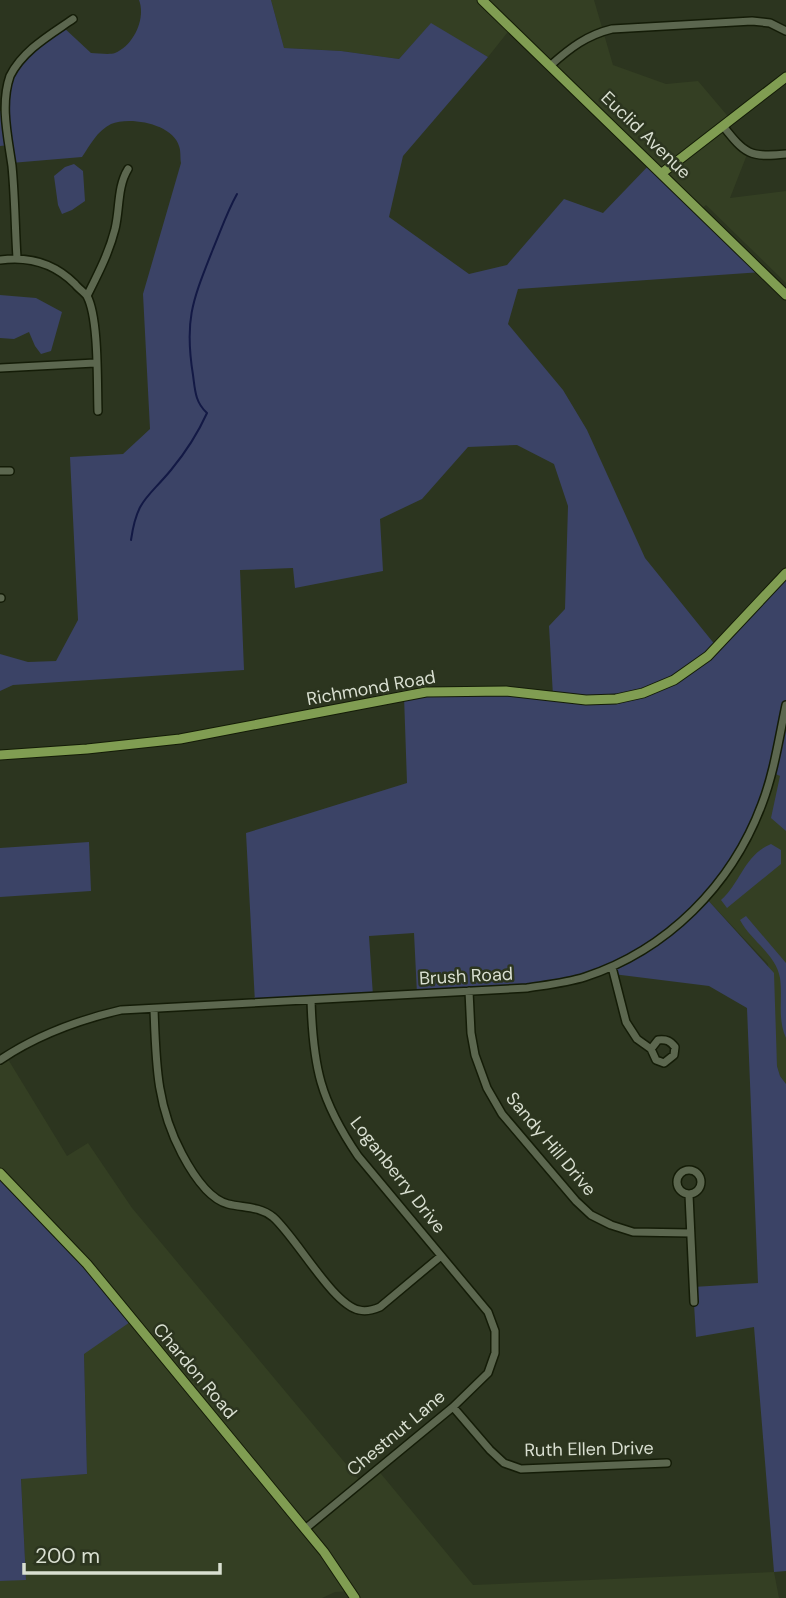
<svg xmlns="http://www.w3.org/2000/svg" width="786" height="1598" viewBox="0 0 786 1598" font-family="'DM Sans',sans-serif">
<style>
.built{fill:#343f23}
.green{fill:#3b4366}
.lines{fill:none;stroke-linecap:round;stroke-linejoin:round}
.stream{stroke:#131945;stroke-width:2}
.minor-casing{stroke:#141c07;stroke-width:10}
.major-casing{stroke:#141c07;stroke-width:11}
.minor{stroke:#5c674f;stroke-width:7}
.major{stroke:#809d52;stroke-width:9}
.labels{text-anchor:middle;stroke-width:5;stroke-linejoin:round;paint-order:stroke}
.street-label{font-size:18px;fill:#d9dfd1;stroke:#2c351f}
</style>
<rect width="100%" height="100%" fill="#2c351f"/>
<!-- built -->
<path class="built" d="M271,0H594L613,65L666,84L698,81L731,120L723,126L748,152L730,198L786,191V283L706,205L700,210L511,28L488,57L431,24L399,59L341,51L284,48Z
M771,772L786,778V1084L780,1076L777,1066L768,964L706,898Z
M6,1056L67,1156L88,1143L132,1208L361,1482L377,1469L473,1585L774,1572L779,1598H359L355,1591L335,1592L322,1598H0V1581L26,1579L21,1478L87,1474L84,1354L0,1173V1060Z"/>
<!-- green -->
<path class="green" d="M139,0H271L284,48L341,51L399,59L431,23L488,57L403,156L389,217L469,274L507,265L564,199L603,213L652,162L762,272L518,289L508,324L563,390L587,430L645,558L716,646L786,573V831L771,818L780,776L771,772L743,849L706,898L774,973L777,1066L780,1076L786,1084V1571L774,1572L754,1327L696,1337L693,1287L758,1283L747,1008L709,986L613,974L611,967L558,984L417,994L414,933L369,936L373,996L255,1003L246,833L407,783L404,696L422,693L553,696L549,626L565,609L568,506L554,464L517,445L468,447L422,499L380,519L383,571L295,588L293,568L240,570L244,670L13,685L0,691V654L28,662L56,661L78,620L70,457L123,454L150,429L143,294L181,163C180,158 181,151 179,146C173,124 130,116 111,124C97,131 90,145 82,157L11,163L9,145L0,146V111L4,110L3,99L21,59L62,26L91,53C98,53 109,55 115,53C134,45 146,18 139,0Z
M74,164L83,171L85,201L72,210L62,214L58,205L54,176L65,167Z
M0,295L36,298L62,312L51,351L41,354L35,346L29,332L14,339L0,338Z
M89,842L91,891L0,897V848Z
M771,844L781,850V864L727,908L721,900C741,882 745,854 771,844Z
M746,916L786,963V1038C777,1018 783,999 780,978C776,954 751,941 740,920Z
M0,1173L133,1320L84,1354L87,1474L21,1479L26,1580L0,1581Z"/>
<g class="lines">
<!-- stream -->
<path class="stream" d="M131,540C137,499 147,499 171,470C185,453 198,433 207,413C195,402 195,390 193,375C184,319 193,300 213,249C221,230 227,212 237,194"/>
<!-- minor casing -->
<g class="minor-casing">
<path id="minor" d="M551,65C570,48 587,35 612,29L752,21L770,23L786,31
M723,126C745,154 750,158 786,154
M17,258C15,227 15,197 12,166C8,137 0,105 10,76C23,50 50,35 73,19
M0,260C29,256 54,263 75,284C78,288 84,292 87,296C99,318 97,384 98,411
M87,296C98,274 109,253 115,229C120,209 117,187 128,169
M0,368L95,363
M0,471H10
M0,598H1
M612,967L626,1022L637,1039L651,1049L656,1060L664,1063L674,1055L675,1047C670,1041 667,1039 658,1040L651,1049
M469,991L471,1033L475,1055L487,1088L502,1114L576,1201L591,1215L611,1225L633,1232L690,1233
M154,1009C156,1062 156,1105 182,1154C191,1171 208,1199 228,1204C244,1208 259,1206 273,1217C296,1237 333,1305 359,1310C367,1312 373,1310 380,1307L441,1256
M0,1060C37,1035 78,1020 121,1010L527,988C546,985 566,983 585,977C667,950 732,885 762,804C774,773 779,738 786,705
M677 1182a12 12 0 1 1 24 0a12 12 0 1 1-24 0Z
M689,1195L694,1302
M453,1407L490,1450L504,1463L521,1469L667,1463
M305,1529L453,1407L488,1373L495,1353V1331L488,1312L358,1156C320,1100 313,1067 311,1000"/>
</g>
<!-- major casing -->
<g class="major-casing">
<path id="major" d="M482,0L786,295
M662,173L786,77
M0,755L87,749L180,739L426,692L506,691L586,700L616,699L643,693L674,680L708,656L786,573
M0,1173L87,1264L324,1552L355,1598"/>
</g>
<!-- minor -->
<use href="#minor" class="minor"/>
<!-- major -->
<use href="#major" class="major"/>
</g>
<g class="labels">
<!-- street labels -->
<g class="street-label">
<text transform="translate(646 135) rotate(44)" y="6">Euclid Avenue</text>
<text transform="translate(371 688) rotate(-10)" y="6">Richmond Road</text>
<text transform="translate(466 976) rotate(-3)" y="6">Brush Road</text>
<text transform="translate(551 1144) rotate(50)" y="6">Sandy Hill Drive</text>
<text transform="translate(398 1175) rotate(52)" y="6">Loganberry Drive</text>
<text transform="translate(195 1371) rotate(50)" y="6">Chardon Road</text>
<text transform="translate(396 1433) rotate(-40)" y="6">Chestnut Lane</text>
<text transform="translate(589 1449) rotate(-1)" y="6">Ruth Ellen Drive</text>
</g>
</g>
<!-- scale -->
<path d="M24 1563v10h196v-10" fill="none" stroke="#d9dfd1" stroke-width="3.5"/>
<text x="35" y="1563" font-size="21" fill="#d9dfd1" stroke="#2c351f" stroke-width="5" paint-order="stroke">200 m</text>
</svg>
